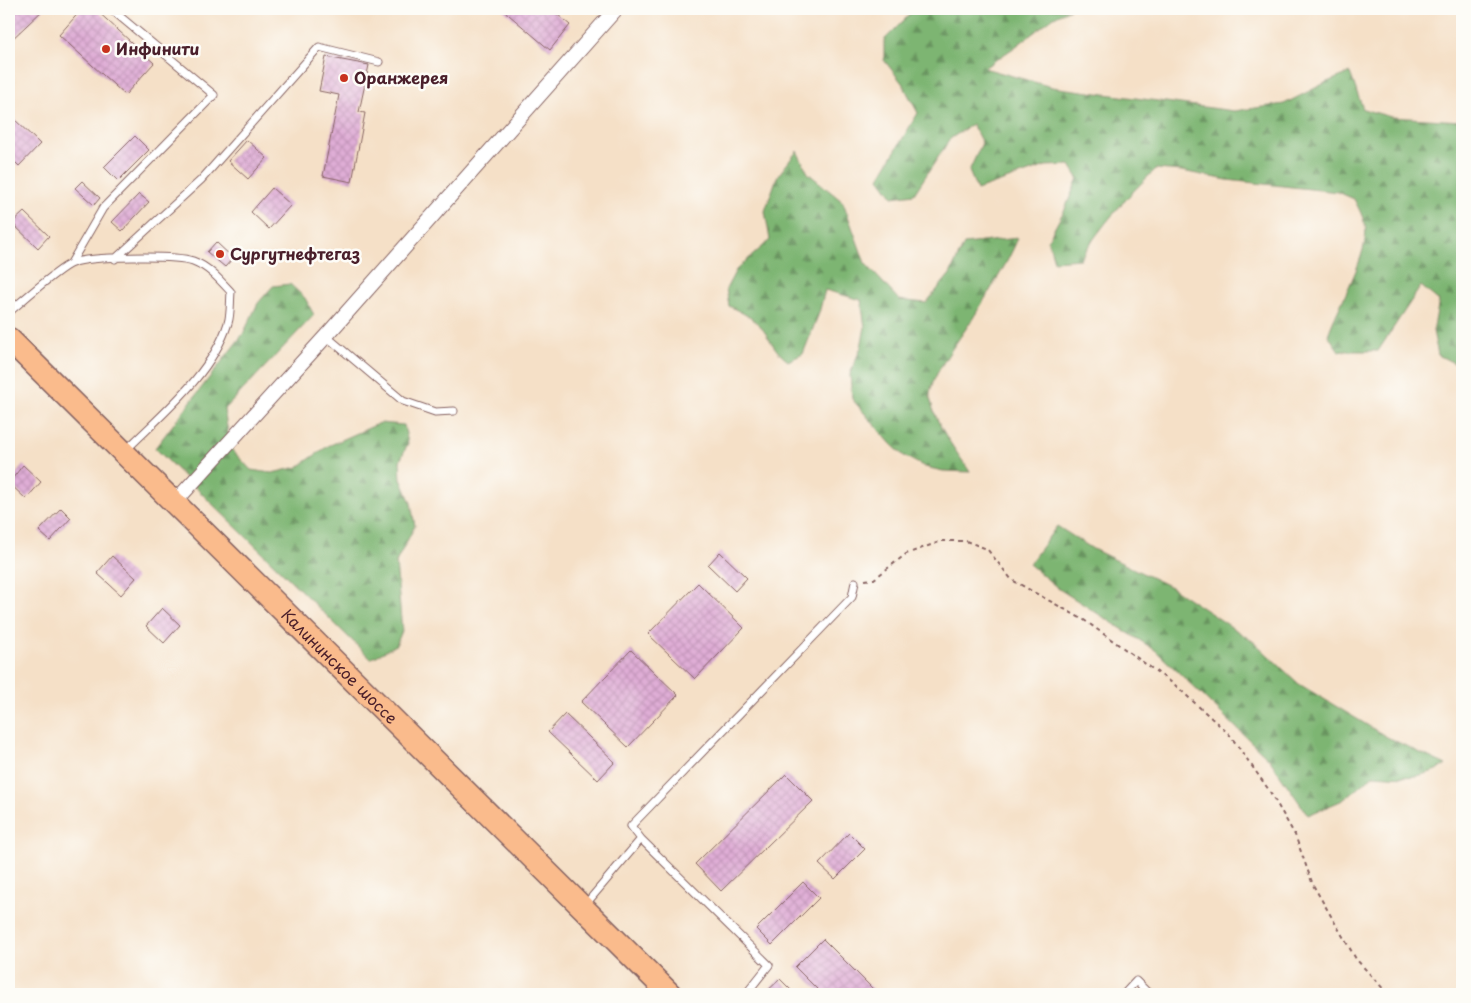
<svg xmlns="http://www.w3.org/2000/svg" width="1471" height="1003" viewBox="0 0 1471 1003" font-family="'Playpen Sans',sans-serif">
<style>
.forest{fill:url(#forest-firs);stroke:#646a4e}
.building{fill:url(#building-cross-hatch)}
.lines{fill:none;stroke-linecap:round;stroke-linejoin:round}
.lane-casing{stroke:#866362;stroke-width:9}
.street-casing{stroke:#866362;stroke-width:16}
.primary-casing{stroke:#866362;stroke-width:25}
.path{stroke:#866362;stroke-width:2;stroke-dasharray:4 4;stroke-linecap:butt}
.lane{stroke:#fff;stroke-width:7}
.street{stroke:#fff;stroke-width:14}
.primary{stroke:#fabb8c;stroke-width:22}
.poi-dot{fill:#c8321e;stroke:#fdfcf7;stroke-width:2}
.labels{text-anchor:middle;stroke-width:5;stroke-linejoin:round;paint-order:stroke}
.poi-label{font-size:16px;font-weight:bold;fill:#4a1f2b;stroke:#fdfcf7;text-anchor:start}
.street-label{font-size:16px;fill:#4a1f2b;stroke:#fdfcf7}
</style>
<defs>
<pattern id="forest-firs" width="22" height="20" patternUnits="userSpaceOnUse" patternTransform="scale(1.25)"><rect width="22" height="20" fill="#7db572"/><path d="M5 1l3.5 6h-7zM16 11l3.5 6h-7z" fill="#68935e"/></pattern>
<pattern id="building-cross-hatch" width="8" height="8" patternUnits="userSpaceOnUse" patternTransform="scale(1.25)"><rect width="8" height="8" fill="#dfadd6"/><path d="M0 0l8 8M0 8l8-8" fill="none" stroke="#c194b8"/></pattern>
</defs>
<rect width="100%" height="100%" fill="#fdfcf7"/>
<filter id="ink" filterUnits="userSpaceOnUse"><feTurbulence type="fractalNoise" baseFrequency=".02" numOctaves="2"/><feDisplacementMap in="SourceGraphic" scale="10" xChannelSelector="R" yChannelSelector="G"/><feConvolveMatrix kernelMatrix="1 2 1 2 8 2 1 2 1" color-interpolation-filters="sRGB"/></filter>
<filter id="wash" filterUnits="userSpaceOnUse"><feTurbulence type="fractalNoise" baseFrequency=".0096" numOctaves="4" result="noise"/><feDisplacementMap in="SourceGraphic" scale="20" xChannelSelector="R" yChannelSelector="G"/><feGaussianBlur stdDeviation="1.12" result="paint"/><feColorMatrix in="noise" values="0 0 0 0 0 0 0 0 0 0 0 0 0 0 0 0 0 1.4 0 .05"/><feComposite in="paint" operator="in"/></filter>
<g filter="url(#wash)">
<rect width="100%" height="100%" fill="#f5e0c7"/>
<!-- forest -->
<path class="forest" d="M915,9H1070L1054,17L1015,47L984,68L1052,87L1234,111L1284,104L1327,82L1350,73L1363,109L1391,117L1462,121V367L1438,355L1433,331L1439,301L1421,286L1378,351H1339L1328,335C1337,307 1371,252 1365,225C1363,216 1358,207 1354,199L1338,192L1227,180L1182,171L1156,169C1127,196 1102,225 1080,259L1054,261L1048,240L1065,209L1078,178L1070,165L1046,166L977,190L969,171L982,143L972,124L950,139L914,194L893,197L879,178L918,113L902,83L884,60V40Z
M797,151L808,173L843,202L865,263L899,300L926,303L950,274L964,244L1018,238C1007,265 990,290 975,315C965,332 927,379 930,398C936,426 955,449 970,472L943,471L925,467L904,456L891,444L852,399L850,374L861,347L865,327L861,300L825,290L819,313L803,354L788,361C775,351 773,344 764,331C755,318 742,313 729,306L726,289L736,270L770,240L765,211L777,177Z
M290,284L305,298L314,315L224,410L231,449L251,470L272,473L298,467L328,446L380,423L404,425L408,443L400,461L401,479L411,503L415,526L396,562L402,631L396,645L371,659L155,448L243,334L258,303L273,286Z
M1057,526L1093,549L1171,587L1254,642L1299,684L1387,737L1446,765C1419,780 1404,777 1374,775L1343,800L1308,815L1269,759L1155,650L1059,589L1029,564Z"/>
<g id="blocks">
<!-- building -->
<path class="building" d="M9,9H44L9,42Z
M82,9H95L154,63L125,95L59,35Z
M502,9H551L570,25L550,50Z
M326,57L369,65L359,112L365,113L352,182L323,176L339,95L319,91Z
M9,114L40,144L19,166L9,156Z
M135,136L149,150L118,181L104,167Z
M247,140L267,158L248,179L228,161Z
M82,181L100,198L94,205L75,188Z
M272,188L291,205L269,229L251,212Z
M139,194L149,202L122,231L112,222Z
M24,212L49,236L38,248L12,223Z
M216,242L233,258L225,267L207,252Z
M23,465L41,482L26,499L9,483Z
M61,508L71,518L50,541L39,531Z
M720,552L747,578L735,591L708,565Z
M112,556L136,578L121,595L97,573Z
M698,583L744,628L695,679L648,634Z
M162,608L180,625L164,643L146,626Z
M631,650L678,695L628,747L581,702Z
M565,714L615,762L598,780L548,732Z
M786,774L813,801L721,891L695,864Z
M849,833L865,849L835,879L819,864Z
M803,882L819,898L772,945L756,929Z
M823,939L878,994H822L795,967Z
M780,979L795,994H764Z"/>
</g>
</g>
<g filter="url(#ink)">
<use href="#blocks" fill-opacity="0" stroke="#866362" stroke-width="1"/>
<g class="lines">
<!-- lane casing -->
<g class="lane-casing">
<path id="lane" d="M115,259L201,180L319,47L379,62
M71,263L103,208L214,95L111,9
M9,312C21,302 60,267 72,263C90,256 175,255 193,261C209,267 220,280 231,292C230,302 231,314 228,323C212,374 162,414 125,451
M326,336L403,401L435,412L454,411
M641,839L631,826L852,597L855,582
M585,905L641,839L769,965L746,994
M1124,994L1136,981L1149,994"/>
</g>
<!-- street casing -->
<g class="street-casing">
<path id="street" d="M174,503L326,336L616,9"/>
</g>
<!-- primary casing -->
<g class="primary-casing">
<g id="primary">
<path id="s1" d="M9,339L670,994"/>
</g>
</g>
<!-- path -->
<path class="path" d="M865,580L874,579L906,554L942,541H966L987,549L1012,580L1084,620L1175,685L1229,734L1269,790L1295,835L1313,885L1356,959L1388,994"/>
<!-- lane -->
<use href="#lane" class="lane"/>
<!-- street -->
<use href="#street" class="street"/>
<!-- primary -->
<use href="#primary" class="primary"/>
</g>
</g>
<!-- markers -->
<g class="poi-dot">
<circle cx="106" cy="49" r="5"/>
<circle cx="344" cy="78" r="5"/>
<circle cx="220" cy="254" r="5"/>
</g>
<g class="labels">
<!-- poi labels -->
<g class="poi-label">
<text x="116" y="55">Инфинити</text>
<text x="354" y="84">Оранжерея</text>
<text x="230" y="260">Сургутнефтегаз</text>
</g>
<!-- street labels -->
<g class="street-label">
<text dy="6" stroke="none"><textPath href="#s1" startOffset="465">Калининское шоссе</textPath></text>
</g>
</g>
<!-- margin -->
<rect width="1471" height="1003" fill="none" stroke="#fdfcf7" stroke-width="30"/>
</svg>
